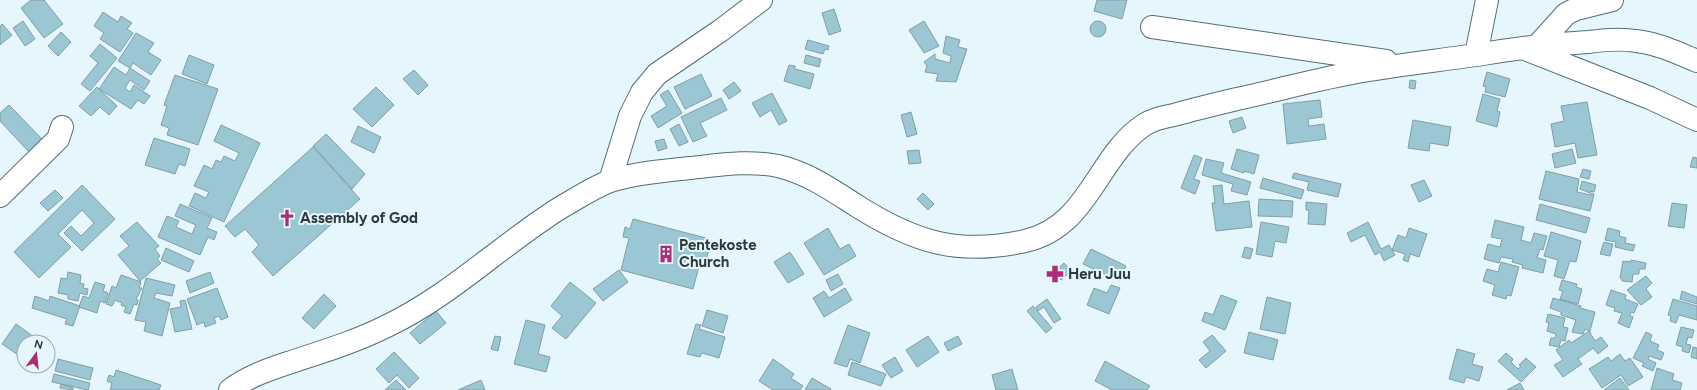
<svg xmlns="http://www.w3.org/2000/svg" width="1697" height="390" viewBox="0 0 1697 390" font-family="Figtree,sans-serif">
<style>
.building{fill:#9bc6d3;stroke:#829ea7}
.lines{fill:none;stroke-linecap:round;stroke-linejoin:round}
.minor-casing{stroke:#526d75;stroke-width:24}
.minor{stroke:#fff;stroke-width:22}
.labels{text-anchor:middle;stroke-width:4;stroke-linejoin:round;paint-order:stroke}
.poi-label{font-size:15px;font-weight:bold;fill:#2d393d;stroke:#e5f7fd;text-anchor:start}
</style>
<rect width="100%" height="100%" fill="#e5f7fd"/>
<!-- building -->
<path class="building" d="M31,0H44L63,24L44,38L21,8Z
M1097,0H1127L1122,19L1094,11Z
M834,9L841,31L829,35L822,13Z
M103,12L118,22L121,16L132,23L127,29L133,33L120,52L100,39L104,33L94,26Z
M23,21L35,39L25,46L13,28Z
M924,21L939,46L924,53L909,30Z
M1090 29a8 8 0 1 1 16 0a8 8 0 1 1-16 0Z
M2,24L12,35L0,45V26Z
M61,32L71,42L58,56L48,46Z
M136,33L154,43L148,52L161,60L151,75L133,63L130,68L118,61Z
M946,36L960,40L958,47L967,49L956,82L936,81L938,74L925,72L927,66L924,62L935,54V59L950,63L951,56L943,53Z
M808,40L829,46L828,50L825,49L823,54L805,49Z
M100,44L117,58L90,91L81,84L98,63L90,56Z
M189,55L214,65L207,84L182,74Z
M806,55L821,59L819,67L804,63Z
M789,65L795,66V69L814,74L810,89L784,81Z
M114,67L126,75L130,68L150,81L144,90L130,80L125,88L130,92L134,85L150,96L144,104L138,100L131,109L99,89Z
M414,70L428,85L418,95L403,79Z
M1487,72L1510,79L1505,97L1485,92L1486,87L1483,86Z
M701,74L712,96L685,109L674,87Z
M175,75L218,89L198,145L167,135L169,128L161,125L167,106L164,105Z
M1410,80L1416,81L1415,89L1409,88Z
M734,82L741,91L729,99L723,90Z
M97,87L117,106L109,115L100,107L91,116L79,106Z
M376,87L394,105L372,127L353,109Z
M668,90L682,113L658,128L651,116L667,106L660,95Z
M772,93L787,121L779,125L771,110L760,117L752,103Z
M1483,94L1500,99L1497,111L1500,112L1497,127L1476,121Z
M721,98L727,110L700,123L707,136L693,142L681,117Z
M1320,100L1322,117L1308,119L1309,126L1324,124L1326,139L1287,144L1283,104Z
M1587,102L1597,155L1578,158L1575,143L1555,147L1551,124L1564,121L1561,106Z
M9,105L43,140L29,152L0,121V113Z
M911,112L917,134L907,137L901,115Z
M1242,117L1246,128L1233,133L1229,121Z
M1413,120L1451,127L1448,146L1430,143L1429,151L1408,148Z
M679,124L688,142L679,146L670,129Z
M221,125L260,143L224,222L189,206L195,193L206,198L209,192L194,186L204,165L212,169L216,160L221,162L224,156L235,161L239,153L214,141Z
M358,126L381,137L374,153L351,142Z
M326,134L365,174L352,189L313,146Z
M154,138L190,149L185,166L179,164L175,174L145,165Z
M664,139L667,148L658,151L655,141Z
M313,147L360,199L273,276L252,252L259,245L245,229L235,237L225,226Z
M1237,149L1259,155L1254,174L1244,171V173L1231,169Z
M1572,149L1576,163L1555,168L1552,154Z
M919,150L921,163L909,164L907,151Z
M1194,155L1202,158L1194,179L1200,181L1195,194L1181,188Z
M1693,157L1697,158V168L1690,167Z
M1206,159L1224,163L1221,173L1251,182L1247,195L1231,191L1233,184L1202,175Z
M1583,169L1591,171L1589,179L1580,177Z
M1546,171L1579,179L1577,192L1591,195V193L1594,194L1590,211L1539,199Z
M1294,173L1341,184L1338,197L1307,190L1309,182L1292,178Z
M1263,178L1304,190L1301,199L1260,188Z
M1424,180L1432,196L1419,202L1411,185Z
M1582,181L1596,185L1594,192L1590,191V193L1580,189Z
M82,185L115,219L82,251L64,233L71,226L81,236L94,223L82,210L58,234L71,247L39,278L14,252Z
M1222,185L1224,204L1249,201L1252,227L1216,231L1212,203H1215L1213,186Z
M55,190L63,198L48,211L40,203Z
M923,193L934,204L928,210L917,199Z
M1259,199L1293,201L1292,217L1258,216Z
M1306,202L1327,204L1325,225L1308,224L1309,210H1306Z
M1672,203L1687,205L1684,228L1668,226Z
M180,204L212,218L207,228L217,232L214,240L208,237L200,255L158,237L167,216L179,221L176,227L192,234L196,225L175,216Z
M1540,204L1590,218L1586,233L1536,220Z
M633,219L706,238L703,248L709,249L706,261L701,259L693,289L621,270L629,238L623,237L625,227L630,229Z
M1495,220L1524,227L1521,240L1531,243L1534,233L1547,236L1543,250L1540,249L1537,258L1546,260L1543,273L1522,268L1523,265L1512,262L1513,259L1501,257L1499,263L1484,259L1488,244L1500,247L1502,239L1491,237Z
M137,222L159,246L155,249L160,256L157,259L161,263L140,281L118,255L129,246L120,236Z
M1261,222L1289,227L1286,243L1275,241L1272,257L1256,254Z
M1368,222L1381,249L1389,245L1395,255L1384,261L1380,252L1375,255L1365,235L1351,242L1347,233Z
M828,228L840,249L849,244L856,256L824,275L804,243Z
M1409,228L1427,234L1419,257L1410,254L1408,262L1403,260L1405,254L1392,250L1398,235L1406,238Z
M1608,228L1620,231L1619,236L1626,238L1625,243L1635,245L1633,251L1615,247L1616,242L1605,240Z
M1551,232L1581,241L1576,262L1570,261L1564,279L1554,276L1558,260L1544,256Z
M1604,242L1613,244L1610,256L1600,254Z
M1245,247L1253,249L1250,259L1242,257Z
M166,248L194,261L189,272L161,260Z
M1091,249L1126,266L1119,281L1083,264Z
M790,252L804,274L788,283L774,262Z
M1631,260L1646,263L1645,269H1639V274H1633L1632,282L1622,281V278H1620L1623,261L1630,262Z
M1501,262L1519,267L1511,296L1507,295L1506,299L1492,295L1495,285L1483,281L1487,269L1498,272Z
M1064,263L1071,271L1061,280L1054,272Z
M619,270L628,282L603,301L593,289Z
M68,272L81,275L80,283L84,284L83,288L88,289L87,295L80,293L78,301L68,299V295L58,293L61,278L67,279Z
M210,272L214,283L190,293L186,281Z
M838,274L843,284L831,291L826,280Z
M121,275L141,282L139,288H142L136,299L138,300L137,305L134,304L130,314L124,312L126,307L121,305L122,303L115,300L112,306L106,304L112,286L116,288Z
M1646,276L1652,283L1646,289L1652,297L1641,305L1627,290Z
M146,278L175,285L172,296L156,293L154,298L170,303L162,336L144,331L146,322L135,320Z
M1562,280L1577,284L1576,287L1582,289L1578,304L1560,299L1563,291L1559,290Z
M95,282L105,285L103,291L108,293L105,303L100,301L97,313L79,307L83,296L89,298Z
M570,282L596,303L566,339L552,328L562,316L551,306Z
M1111,285L1120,288L1109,314L1087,305L1094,288L1107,293Z
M217,288L228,317L221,320L219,316L214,318L216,323L205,327L204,322L197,325L187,299Z
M845,288L852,300L824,317L813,298L824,291L829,298Z
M1611,290L1626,295L1625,299L1638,304L1634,313L1631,312L1630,316L1633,317L1629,328L1618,323L1622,313L1614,311L1615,308L1606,305Z
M1682,291L1697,297V304L1680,299Z
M324,294L336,306L314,329L302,318Z
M1221,295L1237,301L1225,330L1202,321L1205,312L1213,315Z
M35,296L49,301L50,296L80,306L73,326L65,324L67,319L32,308Z
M1267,297L1291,303L1285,334L1260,329Z
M1553,298L1581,306L1580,308L1595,312L1590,331L1585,329L1583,334L1572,332L1576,320L1561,315V312L1550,308Z
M1047,299L1061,319L1054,323L1044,307L1038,311L1036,307Z
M1673,299L1697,306V320L1679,315L1676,323L1670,321L1671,316L1668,315Z
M185,300L192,329L175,332L170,309L181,307L180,301Z
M1033,306L1052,328L1046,333L1027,311Z
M707,310L728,316L723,333L702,326Z
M436,311L446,323L420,344L410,333Z
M1548,314L1565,318L1563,327L1568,328L1565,341L1561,340L1559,347L1549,345L1551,338H1555L1556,334L1547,331L1549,323L1546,322Z
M526,320L545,325L538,354L550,357L546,372L514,364Z
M16,324L41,342H24V359L2,344Z
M696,324L701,325L699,329L725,337L719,358L702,353L700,357L687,354Z
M848,325L870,333L860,363L850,359L847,367L834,363Z
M1681,327L1694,330L1692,338L1688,337L1686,344L1691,345L1689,353L1682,351L1683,347L1676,345Z
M1589,331L1595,341L1601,337L1608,346L1598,354L1593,348L1578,359L1582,364L1563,377L1554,365L1563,360L1556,350L1569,340L1571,343Z
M1249,332L1278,340L1273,360L1244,353Z
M1646,332L1652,335L1650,341L1659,345L1657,350L1664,353L1661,360L1649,356L1648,359L1656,363L1653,371L1642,366L1644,363L1633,358Z
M1212,335L1226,351L1206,368L1199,360L1210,351L1203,342Z
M495,336L501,337L498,351L491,349Z
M928,336L939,352L917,367L906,350Z
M958,336L962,344L948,351L944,343Z
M1693,347L1697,348V359L1691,357Z
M1457,349L1475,354L1472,364L1483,367L1479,381L1466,377L1464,383L1449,379Z
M394,352L419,378L409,388L397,375L389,383L376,369Z
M1506,353L1513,359L1511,362L1518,369L1521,366L1519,365L1526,358L1536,367L1521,382L1498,361Z
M1620,354L1625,361L1630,358L1643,377L1628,386L1621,375L1602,388L1589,369L1608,357L1611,361Z
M895,357L903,371L891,378L882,365Z
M58,359L93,368L90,380L55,371Z
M773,359L794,374L791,378L803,386L800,390H773L759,381Z
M1105,361L1150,386L1147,390H1112L1095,381Z
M852,362L886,374L881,386L848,375Z
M1657,368L1674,374L1672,380L1682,383L1680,390H1651Z
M1012,369L1018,390H996L992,375Z
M116,370L161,385L159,390H110L112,383L107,381L109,375L114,377Z
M54,374L90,383L88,390L52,382Z
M812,378L831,389L830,390H805Z
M1620,378L1629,390H1604Z
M396,380L406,390H385Z
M481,380L485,390H458Z
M1520,383L1524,390H1507Z
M61,384L73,388V390L60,388Z"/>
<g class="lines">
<!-- minor casing -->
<g class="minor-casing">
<path id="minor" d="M1152,27L1386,61
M1538,45L1566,14L1576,9L1612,0
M1525,49L1650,98L1697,120
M1476,55L1487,0
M610,181L630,116L642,92L657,74L720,31L761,0
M0,196L58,139L62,127
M230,390C247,377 267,370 288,363C321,352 355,342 387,326C450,296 501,245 560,208C576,199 592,188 610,181C634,173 664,171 690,168C719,165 749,160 778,166C808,173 832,190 857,206C914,242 958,256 1025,241C1089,227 1097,156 1144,125C1153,119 1164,117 1174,115C1195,109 1216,104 1237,99C1279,90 1321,78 1363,71C1403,64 1443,60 1483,54C1518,48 1552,44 1588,42C1603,40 1620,38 1636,41C1657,43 1678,53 1697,61"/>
</g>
<!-- minor -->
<use href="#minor" class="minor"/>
</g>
<!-- icons -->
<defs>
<g id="church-bare" transform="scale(1.38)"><path d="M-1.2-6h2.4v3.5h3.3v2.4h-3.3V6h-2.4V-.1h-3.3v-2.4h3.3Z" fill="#af2d78" stroke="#e5f7fd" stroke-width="2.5" paint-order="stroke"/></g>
<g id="building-bare" transform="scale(1.38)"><path d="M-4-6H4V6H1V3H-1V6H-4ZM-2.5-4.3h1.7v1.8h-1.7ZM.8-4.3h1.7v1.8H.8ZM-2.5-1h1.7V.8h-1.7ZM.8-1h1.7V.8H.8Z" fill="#af2d78" stroke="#e5f7fd" stroke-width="2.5" paint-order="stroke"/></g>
<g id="pharmacy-bare" transform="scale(1.38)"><path d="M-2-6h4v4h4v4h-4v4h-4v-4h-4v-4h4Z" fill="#af2d78" stroke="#e5f7fd" stroke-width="2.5" paint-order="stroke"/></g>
</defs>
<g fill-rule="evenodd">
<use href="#church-bare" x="287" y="218"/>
<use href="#building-bare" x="666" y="254"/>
<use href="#pharmacy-bare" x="1055" y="274"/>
</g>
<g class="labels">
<!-- poi labels -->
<g class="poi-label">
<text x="300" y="223">Assembly of God</text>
<text x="679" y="250">Pentekoste<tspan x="679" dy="17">Church</tspan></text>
<text x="1068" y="279">Heru Juu</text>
</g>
</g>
<!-- north arrow -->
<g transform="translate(36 354) rotate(15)"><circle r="19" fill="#e5f7fd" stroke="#9babb0"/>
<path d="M0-3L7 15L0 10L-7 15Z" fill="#af2d78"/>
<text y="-6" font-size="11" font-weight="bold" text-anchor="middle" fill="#2d393d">N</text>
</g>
</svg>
